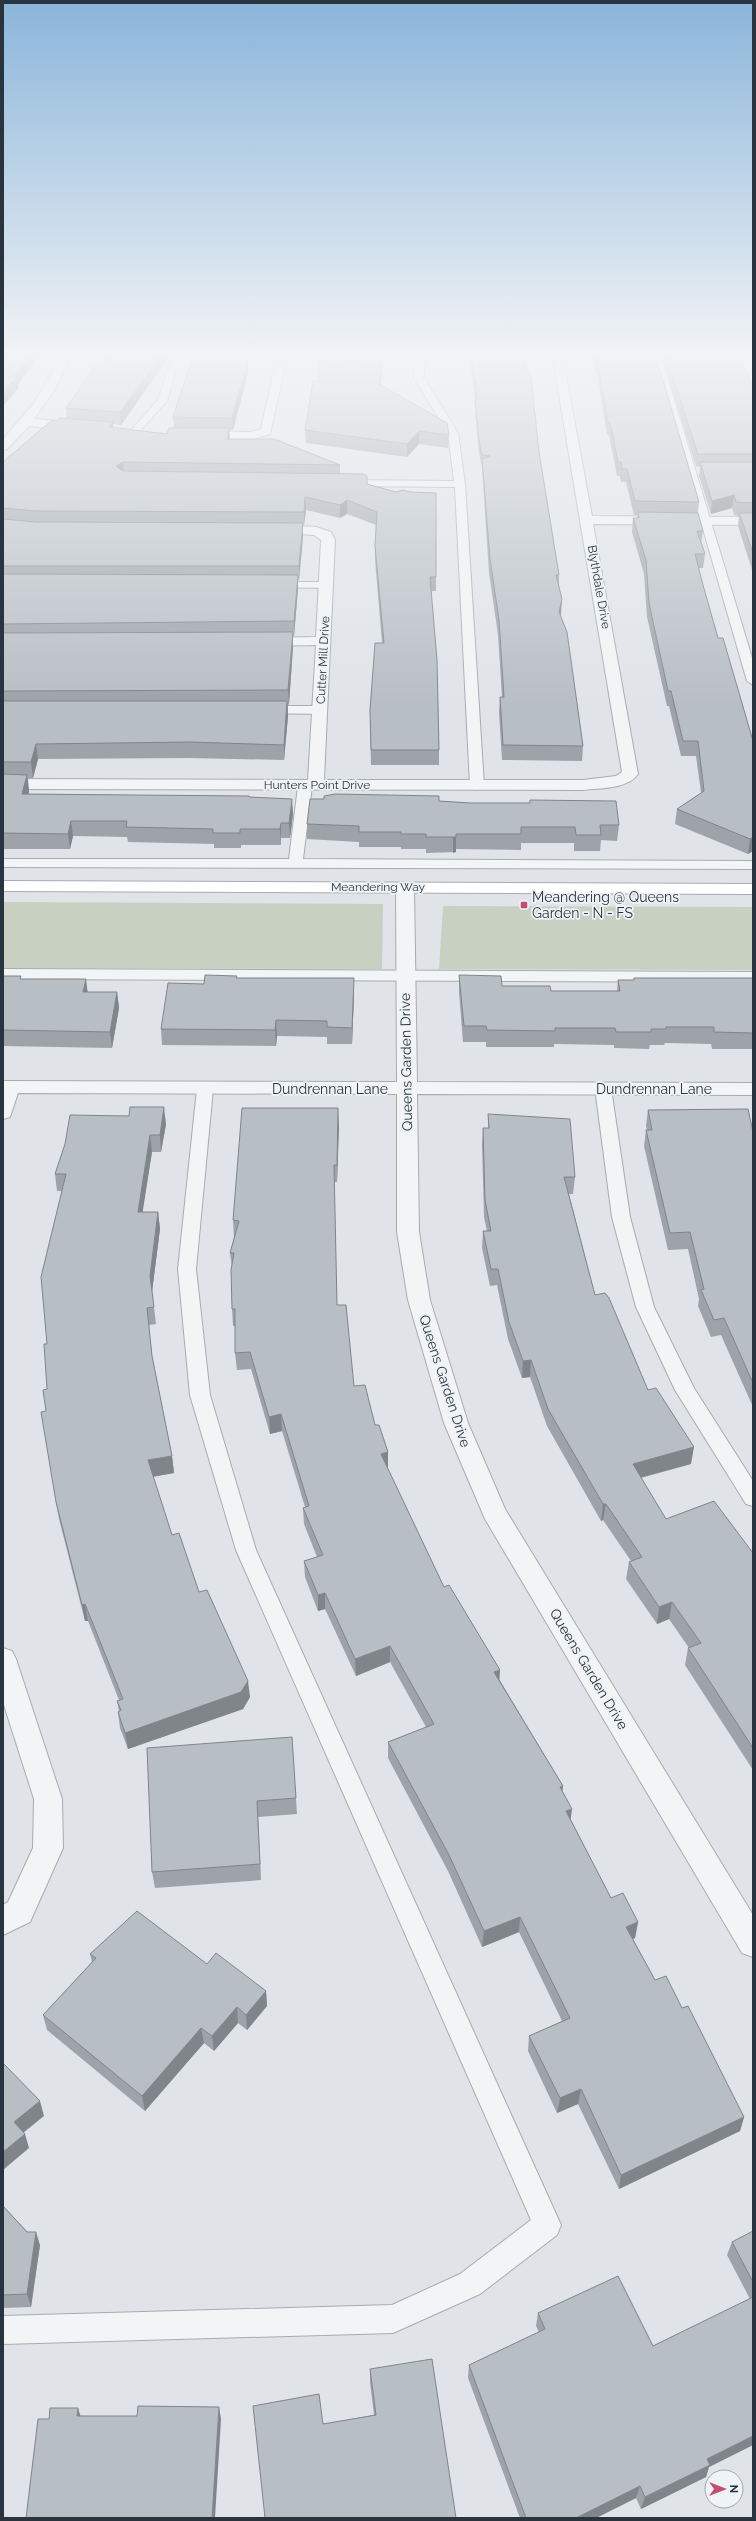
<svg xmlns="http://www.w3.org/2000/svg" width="756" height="2521" viewBox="0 0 756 2521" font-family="Raleway,sans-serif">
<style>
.green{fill:#c8d1c1}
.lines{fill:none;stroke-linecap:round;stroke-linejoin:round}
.lane-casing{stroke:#a6acb2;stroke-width:2}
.street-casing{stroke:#a6acb2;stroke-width:2}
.secondary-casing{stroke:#a6acb2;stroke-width:2}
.lane{fill:#f2f4f6;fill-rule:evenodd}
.street{fill:#f2f4f6;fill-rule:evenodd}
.secondary{fill:#fff;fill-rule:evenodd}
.wall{fill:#9da3a9}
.shaded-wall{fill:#808589}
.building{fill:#b7bec4;stroke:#808589}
.poi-dot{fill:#c54d73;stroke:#eff3f6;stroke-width:1.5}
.labels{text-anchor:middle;stroke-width:3.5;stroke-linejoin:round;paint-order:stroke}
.far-street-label{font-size:12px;fill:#2a343e;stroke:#eff3f6}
.poi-label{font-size:14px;fill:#2a343e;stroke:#eff3f6;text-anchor:start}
.street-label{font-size:14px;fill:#2a343e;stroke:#eff3f6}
</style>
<rect width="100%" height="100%" fill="#e0e4e8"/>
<!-- green -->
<path class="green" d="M3,902L383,904L382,969L3,968Z
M443,906L753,907V970L439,969Z"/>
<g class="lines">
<!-- lane casing -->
<g class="lane-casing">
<path id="lane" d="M173,353H181L167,401L138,433H132V429L158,400Z
M416,353H424V378L458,433L465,484L484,786L477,790L470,786L455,487L344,486L339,483L344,480L454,481L448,433L414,378Z
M652,353H660L753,661V685L747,681Z
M274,582H326L332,585L326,588L270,587L268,585Z
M264,706H320L326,710L320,714L260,713L258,710L260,707Z
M305,782L312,786L303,859L753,861V869L3,867V859H289L298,786Z
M3,969L753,972V982L3,979Z
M603,1083L609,1084L611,1088L630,1217L654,1307L694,1388L753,1481V1506L746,1504L675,1390L636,1307L612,1217L595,1088L597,1084Z
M205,1084L211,1085L213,1089L196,1269L210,1395L256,1550L561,2225L557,2235L480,2294L393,2333L3,2344V2316L392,2305L460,2274L531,2220L236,1550L190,1395L178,1269L197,1089L199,1085Z"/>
</g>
<!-- street casing -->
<g class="street-casing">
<path id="street" d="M63,353H73L54,391L34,419L78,422L84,426L78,430L29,426L7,449L3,450V439L35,402Z
M278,353H288L270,434L251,440L196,438L194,435L200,431L250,432L261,429Z
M552,353H562L592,516L753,517V525L593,524L638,774C628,789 600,788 583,790L3,789V779L308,780L316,645L264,646L257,642L264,638L316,637L321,540L314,535L268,532L266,529L268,526L273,525L316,527L331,532L335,540L324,780H583L616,776L622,772Z
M405,882L411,883L414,887L417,1082L753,1083V1095L417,1094L419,1232L430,1300L468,1423L505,1509L753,1915V1957L742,1953L485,1519L444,1423L408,1300L397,1232V1094L18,1093L10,1117L3,1119V1081L397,1082L396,887L399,883Z
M3,1648L12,1651L16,1659L62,1799L63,1848L30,1922L3,1935V1905L8,1902L33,1848L34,1799L3,1702Z"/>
</g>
<!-- secondary casing -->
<g class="secondary-casing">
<path id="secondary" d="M3,881L753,884V894L3,891Z"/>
</g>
<!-- lane -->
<use href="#lane" class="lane"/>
<!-- street -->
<use href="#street" class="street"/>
<!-- secondary -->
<use href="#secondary" class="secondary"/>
</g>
<!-- wall -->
<path class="wall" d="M106,353H172L121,425L113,424V428L167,434L174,428L173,417L243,360H248V373L233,430H229L230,439L340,465V474L367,484L396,492L436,493V591H431L439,750V765H371L370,725L382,643L375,560V546L376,525L347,514L340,518L306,510L304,525H303V536L299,580H298V589L294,636H293V647L289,704L288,705V716L284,760L190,758L38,759L33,778H28L29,791V794L249,797L293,814L290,838H281V845H241V848H214V844L128,842L127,837L73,836L70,849H3V462L56,421L67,418L66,408L104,364Z
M469,353H526L525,363L559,575V585L561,613L560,615L583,746L582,761L502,760L499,712L500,697H502L498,635L489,573L482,468L479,453L475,412V399Z
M592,353H655L699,502L698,513L703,531L701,544L705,554L703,568H699L753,851L748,854L675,824L677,809L701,793L696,756H681L669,706H667L647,617L644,574L632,532L633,518H637L638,515H634L626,482H621L620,476H617L609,435H607L599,384Z
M660,353H739L753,388V573L738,526L739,516L734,515L732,508L711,514L699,476L700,467L696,466Z
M382,374L381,385L449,435L448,448L419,444L407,457L306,443L305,430L318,381Z
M530,800L619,825L617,841L601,840L600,851H574V843H521V850L456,849V852L426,853V849H401V847H359V842L307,839V824L439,801L470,803H530Z
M459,975L502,986L551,991H617L618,980H634V978H753V1049H712L711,1044L665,1043L664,1045H650L649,1049L614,1048V1045L554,1044V1047H486V1042H463L459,992Z
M3,976L87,992H117L119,1008L112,1048L3,1046Z
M237,978L354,995L352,1044H327V1037L277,1036L276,1046L162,1045L161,1029L204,984Z
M648,1110L753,1132V1407L721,1335L711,1337L698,1306L699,1299L688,1249L668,1250L644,1146L646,1130H647L646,1126Z
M488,1114L575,1177L573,1194H569L595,1295L648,1390L691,1464L641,1478L666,1519L753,1553V1770L685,1665L688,1648H689L669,1619L657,1624L626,1579L629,1562L631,1561L603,1520L601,1521L547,1426L530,1377L522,1378L508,1339L497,1285L490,1286L482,1248L483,1231H487L484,1217L482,1145L483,1128H488Z
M166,1124L161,1152H152L142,1212H158L160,1229L152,1291L156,1324L149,1325L152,1356L172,1456L174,1473L153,1477L172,1535L199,1592L250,1697L243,1709L128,1749L120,1728L118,1712L119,1711L117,1701L119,1700L88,1621H85L59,1519L56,1502L46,1411L47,1389V1344L62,1191H57L55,1174L65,1144Z
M339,1125L337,1182H334L337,1305L354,1386L375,1425L388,1469L444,1587L563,1786L562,1792L571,1820L611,1898L638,1922L635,1938L633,1939L655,1980L682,2008L744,2117L740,2131L619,2189L578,2104L557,2113L528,2051L529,2036L562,2021L519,1932L482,1947L448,1871L388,1758V1742L426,1727L390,1662L356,1676L325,1609L318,1611L305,1577L304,1561L317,1557L304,1524L303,1508L305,1507L282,1431L270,1434L251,1369L237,1370L235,1353V1326H233L232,1309V1267L230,1253L234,1237L233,1220Z
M292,1737L297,1814L258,1817L261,1880L155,1888L152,1872Z
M90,1954L207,1964L266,1991L267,2006L247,2030L238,2023L214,2051L204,2043L145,2111L47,2030L43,2015L92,1962Z
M3,2206L40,2245L31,2307L3,2308Z
M753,2231V2445L709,2467L706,2477L641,2509L636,2498L596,2518H520L468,2378L469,2365L539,2332L536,2326L538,2313L653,2346L750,2299L727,2255L732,2242Z
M370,2369L456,2518L323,2424L374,2415L370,2382Z"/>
<!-- shaded-wall -->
<path class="shaded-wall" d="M31,353H38L33,364L18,385V389L3,406V392L13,377Z
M163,353H172L121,425L120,412Z
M248,360V373L233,430L232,418Z
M382,362V374L379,396V384Z
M113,422L114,435L109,427Z
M229,428L230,441L227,439Z
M419,431V444L407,457V444Z
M123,462L124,476L116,466Z
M734,495L732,508L711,514L712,501Z
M305,497L306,510L304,525V512Z
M347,500V514L340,518V505Z
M303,523V536L299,580V566Z
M298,575V589L294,636V621Z
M562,599L561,613L558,626L559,612Z
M293,632V647L289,704L288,690Z
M287,701L288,716L284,760V745Z
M36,744L38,759L33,778L31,762Z
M27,775L29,791L24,809L22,794Z
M292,799L293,814L290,838L289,823Z
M71,821L73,836L70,849L68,834Z
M281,823V845L280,829Z
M453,837H456V852L453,853Z
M753,837V851L748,854L750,839Z
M354,978V995L352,1044V1028Z
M86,979L88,995L83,992Z
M117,992L119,1008L112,1048L110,1032Z
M276,1020L277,1036L276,1046L275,1030Z
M164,1107L166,1124L161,1152L160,1135Z
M338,1108L339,1125L337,1182V1165Z
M150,1135L152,1152L140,1229L138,1212Z
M158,1212L160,1229L152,1292L150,1276Z
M531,1360L530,1377L522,1378L523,1361Z
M281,1414L282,1431L270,1434L269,1417Z
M694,1447L691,1464L631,1480L633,1464Z
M388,1452V1469L381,1454Z
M172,1456L174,1473L150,1477L148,1460Z
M603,1504H606L603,1520L601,1521Z
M325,1593V1609L318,1611V1595Z
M672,1602L669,1619L657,1624L659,1607Z
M85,1604L88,1621H85L82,1605Z
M390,1646V1662L356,1676L355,1659Z
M500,1670L499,1687L494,1672Z
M248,1681L250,1697L243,1709L128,1749L125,1733Z
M563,1786L561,1802L560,1787Z
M257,1801L258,1817L261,1880L260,1864Z
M572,1809L570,1825L566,1811Z
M520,1917L519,1932L482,1947L484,1931Z
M638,1922L635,1938L623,1942L626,1927Z
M266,1991L267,2006L247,2030L246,2015Z
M237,2007L238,2023L214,2051L212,2036Z
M201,2028L204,2043L145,2111L142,2096Z
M581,2089L578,2104L557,2113L560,2098Z
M40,2101L44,2116L18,2137L14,2122Z
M744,2117L740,2131L619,2189L621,2175Z
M25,2134L29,2148L3,2170V2152Z
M36,2232L40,2245L31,2307L27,2294Z
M219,2407L221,2419L215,2518H212Z
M78,2408L82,2421L77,2416Z
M753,2436V2445L709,2467L706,2477L641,2509L645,2497L707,2459Z
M640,2486L636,2498L596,2518H576Z"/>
<!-- building -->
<path class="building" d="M3,353H31L13,377H17L3,392Z
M106,353H163L120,412L66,408L97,364H104Z
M194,353H243V360H248L232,418L173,417Z
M471,353H520L531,377L539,452L559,575H556L562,599L559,612L567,632L583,746L503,745L500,697H504L499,620L490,559L482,459L490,456L482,455L479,441L475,399H477Z
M595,353H655L699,502L635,501L627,469H622L621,462H618L610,422H608L599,372Z
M665,353H739L753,388V454H698Z
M318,361L382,362L379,384L447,423L449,435L419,431L407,444L305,430L313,381H318Z
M59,418L113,422L109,427L167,434L169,428H229L227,439H274L340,465L123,462L116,466L123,471L364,474L367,476V484L396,492L403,490L410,492L436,493V577H430L437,660L439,750H371L370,710L375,643H384L375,546L377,512L347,500L340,505L305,497L304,512L36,511L3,508V462L52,420L56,421Z
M700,462H753V503L736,502L734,495L712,501Z
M638,512L698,513L703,531H697L705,554H695L703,585L718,638H723L753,741V837L750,839L677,809L704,791L698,741H683L671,691H668L649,603L646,560L633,518H639Z
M739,513H753V553Z
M3,519L36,522L303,523L299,566H3Z
M3,574L298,575L294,621L3,624Z
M293,632L288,690L3,691V633Z
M3,701H287L284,745L189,742L36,744L31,762H3Z
M3,774L27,775L22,794L249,796V797L292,799L289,823H281L280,829H240V833H213V829L126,827L127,821H71L68,834L3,833Z
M335,794L439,796V801L470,803H530V800L616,801L619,825H600L601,835H576L575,827H521V834H456V837H426V834H401V832H359V826L307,824L310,799H324V796Z
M205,975L237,976L236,978H354L352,1028L327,1027V1021L276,1020L275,1030L161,1029L168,983L204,984Z
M459,975L501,976L502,986H550L551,991H620L618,980H634V978H753V1033L714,1032V1027H666V1029H651V1032H616L615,1028H555V1031L487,1030L486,1026H464Z
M3,976H21L20,979H86L83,992H117L110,1032L3,1030Z
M130,1107H164L160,1135H150L138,1212H158L150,1276L154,1307L147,1308L152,1356L172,1456L148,1460L172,1535L179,1533L199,1592L207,1590L248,1681L241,1692L125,1733L118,1712L121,1710L117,1701L123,1699L85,1604L82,1605L56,1502L41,1412L46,1411L43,1390L47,1389L44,1344H47L41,1277L66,1174H55L65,1144L70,1115L129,1116Z
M242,1108H338L337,1165H334L337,1305H346L354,1386L365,1385L375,1425H379L388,1452L381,1454L444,1587L449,1585L500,1670L494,1672L563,1786L560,1787L572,1809L566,1811L611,1898L623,1893L638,1922L626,1927L655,1980L666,1976L682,2008L688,2006L744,2117L621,2175L581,2089L560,2098L529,2036L570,2018L520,1917L484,1931L449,1855L388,1742L434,1724L390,1646L355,1659L325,1593L318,1595L304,1561L323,1555L303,1508L309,1506L281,1414L269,1417L250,1352L235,1353V1309H232L231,1270L234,1253H230L239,1221L233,1220Z
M748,1109L753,1132V1383L724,1318L714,1320L701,1290L704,1289L690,1232L670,1233L646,1130H652L648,1110Z
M488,1114L570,1119L575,1177H564L595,1295L605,1293L609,1298L648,1390L656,1388L694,1447L633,1464L666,1519L714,1501L753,1553V1748L688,1648L701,1643L672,1602L659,1607L629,1562L642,1557L606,1504H603L548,1409L531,1360L523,1361L509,1322L498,1269H491L483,1231H491L485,1200L483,1128H489Z
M292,1737L296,1798L257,1801L260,1864L152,1872L147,1748Z
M137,1911L207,1964L216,1953L266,1991L246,2015L237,2007L212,2036L201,2028L142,2096L43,2015L96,1958L90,1954Z
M3,2063L40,2101L14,2122L25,2134L3,2152Z
M3,2206L27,2232H36L27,2294L3,2295Z
M753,2231V2282L732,2242Z
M618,2276L653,2346L753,2297V2436L707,2459L710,2465L645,2497L640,2486L576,2518H526L469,2365L545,2329L538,2313Z
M432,2359L456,2518H265L253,2406L319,2394L323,2424L376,2415L370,2369Z
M138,2406L219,2407L212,2518H26L38,2419H49L50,2408H78L77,2416H137Z"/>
<!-- sky -->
<linearGradient id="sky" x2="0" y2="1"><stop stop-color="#8ab5da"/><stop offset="0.5" stop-color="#f1f3f5"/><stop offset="1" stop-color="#f1f3f5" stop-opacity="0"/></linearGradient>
<rect width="756" height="706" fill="url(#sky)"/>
<!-- markers -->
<rect class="poi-dot" x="520" y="901" width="8" height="8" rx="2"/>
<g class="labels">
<!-- far-street labels -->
<g class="far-street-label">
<text transform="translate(599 587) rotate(80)" y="4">Blythdale Drive</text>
<text transform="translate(323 660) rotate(-87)" y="4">Cutter Mill Drive</text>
<text x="317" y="789">Hunters Point Drive</text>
<text x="378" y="891">Meandering Way</text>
</g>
<!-- poi labels -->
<g class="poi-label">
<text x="532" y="902">Meandering @ Queens<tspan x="532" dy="16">Garden - N - FS</tspan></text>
</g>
<!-- street labels -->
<g class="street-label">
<text transform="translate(406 1062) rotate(-91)" y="5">Queens Garden Drive</text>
<text x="330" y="1094">Dundrennan Lane</text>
<text x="654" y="1094">Dundrennan Lane</text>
<text transform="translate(445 1381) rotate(72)" y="5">Queens Garden Drive</text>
<text transform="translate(589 1669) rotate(59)" y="5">Queens Garden Drive</text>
</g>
</g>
<!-- border -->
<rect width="756" height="2521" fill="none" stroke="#2a343e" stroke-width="8"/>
<!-- north arrow -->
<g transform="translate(724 2489) rotate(90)"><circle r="19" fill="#eff3f6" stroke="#a0a7ac"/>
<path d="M0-3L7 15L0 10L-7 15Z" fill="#c54d73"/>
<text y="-6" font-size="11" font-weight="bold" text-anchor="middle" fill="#2a343e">N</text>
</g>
</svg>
